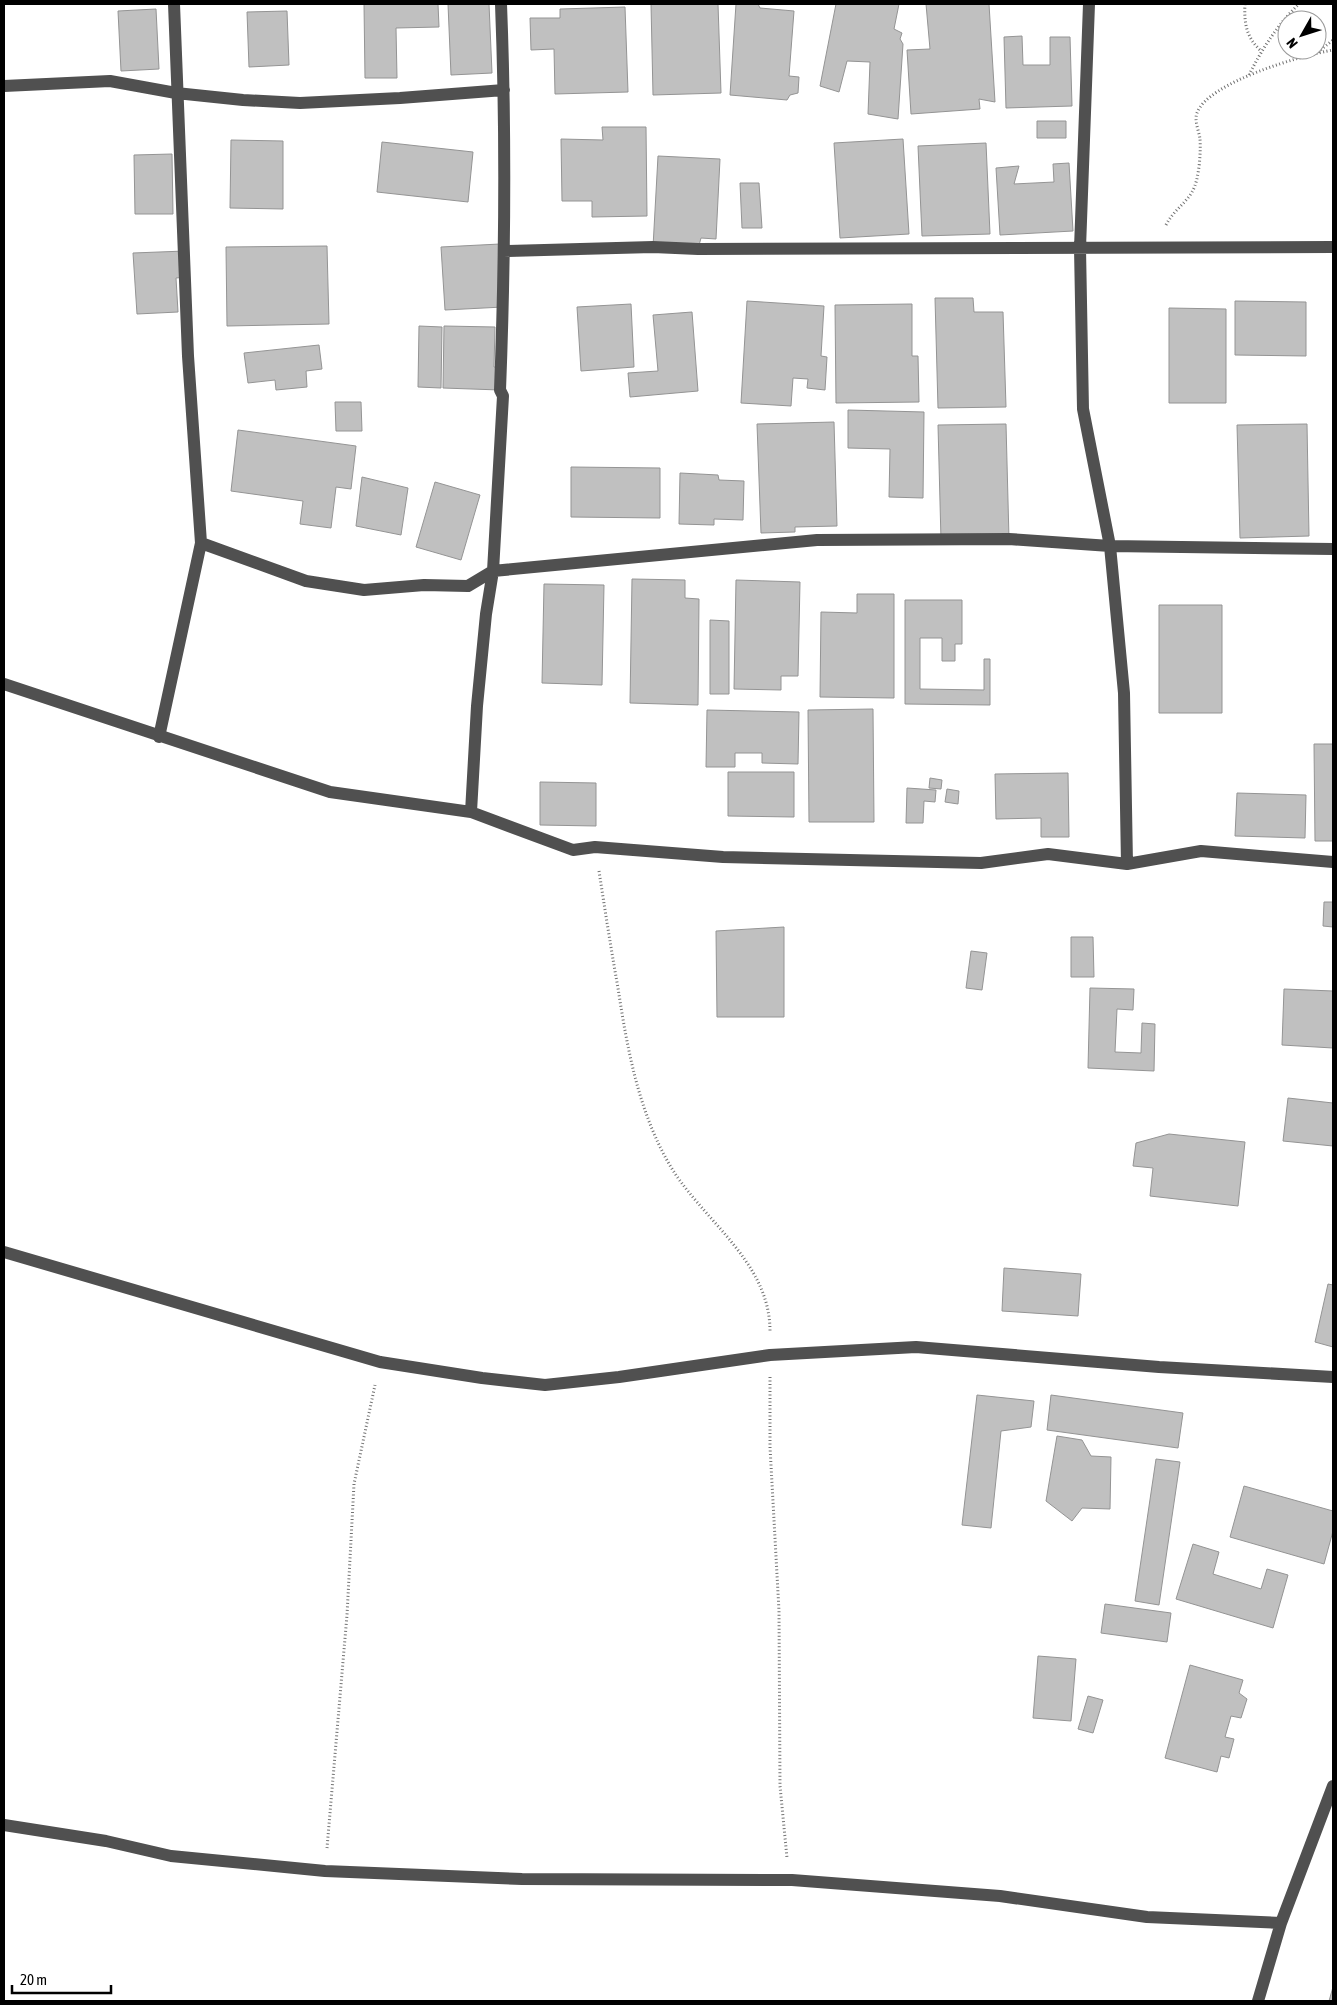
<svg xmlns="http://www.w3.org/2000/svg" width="1337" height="2005" viewBox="0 0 1337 2005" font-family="'Asap Condensed',sans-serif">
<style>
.building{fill:#c0c0c0;stroke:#949494}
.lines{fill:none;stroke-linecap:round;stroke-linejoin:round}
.path{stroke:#727272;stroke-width:3;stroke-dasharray:1 2.5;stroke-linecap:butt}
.minor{stroke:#505050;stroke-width:12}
</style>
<rect width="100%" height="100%" fill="#fff"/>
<!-- building -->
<path class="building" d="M364,4H438L439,27L396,28L397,78H365Z
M448,4H489L492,73L451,75Z
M651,4H718L721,93L653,95Z
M736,4H758L760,8L794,11L789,76L799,77L798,93L790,95L787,100L730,95Z
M836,4H899L894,29L902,33L900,39L903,44L898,119L868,114L870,62L847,61L839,92L820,86Z
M926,4H989L995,102L979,99L980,109L911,114L907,50L930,49Z
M625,7L628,92L555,94L554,49L531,50L530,18H560V9Z
M156,9L159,69L121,71L118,11Z
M287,11L289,65L249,67L247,12Z
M1022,36L1023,65H1050V37H1070L1072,106L1006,108L1004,37Z
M1037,121H1066V138H1037Z
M602,127H646L647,216L592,217V201H562L561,139L603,140Z
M903,139L909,234L840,238L834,143Z
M231,140L283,141V209L230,208Z
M382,142L473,152L468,202L377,192Z
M986,143L990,234L922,236L918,146Z
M172,154L173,214H135L134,155Z
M658,156L720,159L716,239L701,238L698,249L653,247Z
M1069,163L1073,231L1000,235L996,168L1019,166L1014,184L1054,182L1053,164Z
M740,183H759L762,228H742Z
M500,244L503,307L445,310L441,247Z
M327,246L329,324L227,326L226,247Z
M185,251L186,277L176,278L178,312L137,314L133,253Z
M935,298H973L974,312H1003L1006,407L938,408Z
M747,301L824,306L821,356L827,357L825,390L807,388L808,379L793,378L791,406L741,403Z
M1235,301L1306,302V356L1235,355Z
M631,304L634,367L581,371L577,307Z
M912,304V356H918L919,402L836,403L835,305Z
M1169,308L1226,309V403H1169Z
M692,312L698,391L630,397L628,373L658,371L653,315Z
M419,326L442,327L441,388L418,387Z
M444,326L495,327L494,367H500V390L443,388Z
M319,345L322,369L306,371L307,387L276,390L275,380L248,383L244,353Z
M335,402H361L362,431H336Z
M848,410L924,412L923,498L889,497L890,449L848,448Z
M834,422L837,526L795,527V532L761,533L757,424Z
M1006,424L1009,539L941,540L938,425Z
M1307,424L1309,536L1240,538L1237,425Z
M238,430L356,446L351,489L336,487L331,528L300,524L303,501L231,491Z
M571,467L660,468V518L571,517Z
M680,473L718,475L719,480L744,481L743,520L714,519V525L679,524Z
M362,477L408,488L401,535L356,526Z
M435,482L480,495L461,560L416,547Z
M632,579L685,580V598L699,599L698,705L630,703Z
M736,580L800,582L798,676H781V690L734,689Z
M544,584L604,585L602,685L542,683Z
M857,594H894V698L820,697L821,612L857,613Z
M905,600H962V644H955V661H942V638H920V689L984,690V659H990V705L905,704Z
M1159,605H1222V713H1159Z
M710,620L729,621V694H710Z
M873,709L874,822H809L808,710Z
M707,710L799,712L798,764L762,763V753H735V767H706Z
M1314,744H1333V841H1315Z
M728,772H794V817L728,816Z
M1068,773L1069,837H1041V818L996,819L995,774Z
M930,778L942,780L941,789L929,788Z
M540,782L596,783V826L540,825Z
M907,788L936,790L935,802L924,801L923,823H906Z
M947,789L959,791L958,804L945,802Z
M1237,793L1306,795L1305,838L1235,836Z
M1324,902H1333V927L1323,926Z
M784,927V1017H717L716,931Z
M1071,937H1093L1094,977H1071Z
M971,951L987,953L982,990L966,988Z
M1090,988L1134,989L1133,1010L1117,1009L1115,1052L1141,1053L1142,1023L1155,1024L1154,1071L1088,1068Z
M1284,989L1333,991V1048L1282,1045Z
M1288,1098L1333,1103V1146L1283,1141Z
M1169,1134L1245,1142L1238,1206L1150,1196L1153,1168L1133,1166L1136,1143Z
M1004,1268L1081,1274L1078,1316L1002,1311Z
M1328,1284L1333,1285V1347L1315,1342Z
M977,1395L1034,1401L1031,1427L1001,1431L991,1528L962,1525Z
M1051,1395L1183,1413L1178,1448L1047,1430Z
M1057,1436L1082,1440L1091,1456L1111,1457L1110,1509L1082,1508L1072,1521L1046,1501Z
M1156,1459L1180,1462L1159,1605L1135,1601Z
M1244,1486L1333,1511V1531L1324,1564L1230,1537Z
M1193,1544L1219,1552L1213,1574L1261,1589L1267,1569L1288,1575L1273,1628L1176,1599Z
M1105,1604L1171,1613L1167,1642L1101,1633Z
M1038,1656L1076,1659L1071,1721L1033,1718Z
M1190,1665L1243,1680L1239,1693L1247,1699L1241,1718L1231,1716L1225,1737L1234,1739L1229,1758L1221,1756L1217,1772L1165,1758Z
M1088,1696L1103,1700L1093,1733L1078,1729Z
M1333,1987V2001H1329Z"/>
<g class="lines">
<!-- path -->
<path class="path" d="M1245,4C1244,23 1246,37 1261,51
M1318,52L1333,40
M1249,75C1262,49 1278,24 1299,4
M1166,225C1173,211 1185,204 1192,192C1199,181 1201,153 1200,139C1199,131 1194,121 1197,113C1208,82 1303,55 1333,50
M599,871C605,910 611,949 618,988C627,1047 638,1109 668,1162C699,1218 770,1260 770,1331
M770,1377V1447L779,1611L780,1786L787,1858
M327,1848L347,1615L354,1484L375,1385"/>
<!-- minor -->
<path class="minor" d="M1089,4L1080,248L1083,409L1110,546L1124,693L1127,864
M4,86L110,81L176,93L243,100L300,103L400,98L504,90
M504,251L653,247L698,249L1333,247
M201,543L306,581L364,590L424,585L468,586L493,571L817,540L1009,539L1110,546L1333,549
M4,684L330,792L471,812L573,850L595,847L723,857L981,863L1048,854L1127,864L1201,851L1333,862
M159,737L201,543L188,356L174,4
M471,812L477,706L486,614L493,571L503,396L500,390C505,261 506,132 501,4
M4,1252L380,1362L482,1378L545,1385L619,1377L770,1355L916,1347L1159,1367L1333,1377
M4,1825L106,1841L171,1856L325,1871L522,1879L792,1880L1000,1896L1147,1917L1281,1923
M1258,2001L1281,1923L1333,1786"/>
</g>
<!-- border -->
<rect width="1337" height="2005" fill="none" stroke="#000000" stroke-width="10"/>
<!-- north arrow -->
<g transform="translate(1302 35) rotate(231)"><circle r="24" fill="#ffffff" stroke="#999999"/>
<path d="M0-4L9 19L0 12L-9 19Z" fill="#000000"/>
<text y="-8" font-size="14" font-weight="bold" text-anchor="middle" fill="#000000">N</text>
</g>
<!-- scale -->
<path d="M12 1985v8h99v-8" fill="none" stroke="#000000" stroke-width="2.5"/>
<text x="20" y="1985" font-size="15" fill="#000000" stroke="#ffffff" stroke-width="4" paint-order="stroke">20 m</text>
</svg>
